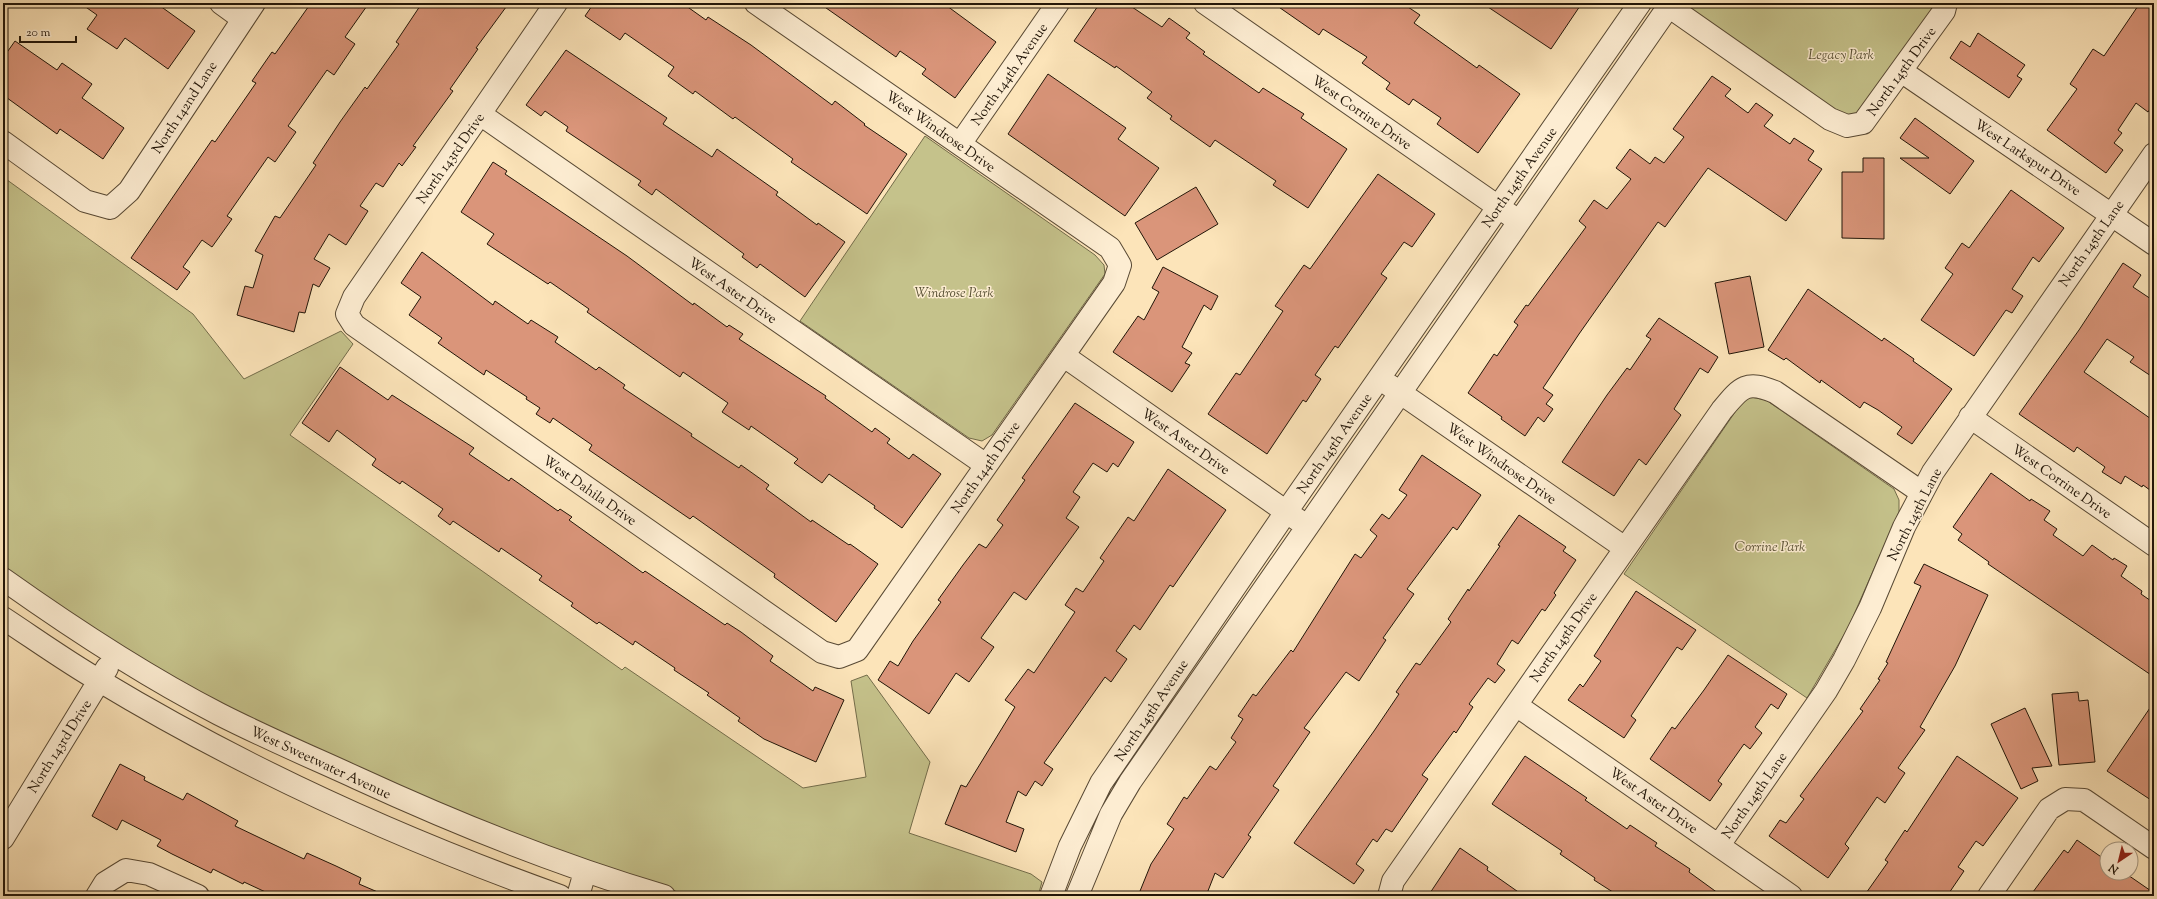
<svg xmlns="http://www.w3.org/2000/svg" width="2157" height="899" viewBox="0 0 2157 899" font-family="'Sorts Mill Goudy',serif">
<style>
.green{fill:#c5c28b;stroke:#736c4a}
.building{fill:#da957a;stroke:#211508}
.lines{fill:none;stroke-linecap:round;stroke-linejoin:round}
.minor-casing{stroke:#584934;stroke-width:24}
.minor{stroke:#fdedd2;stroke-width:22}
.labels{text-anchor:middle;stroke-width:3;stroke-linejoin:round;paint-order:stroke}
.park-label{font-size:14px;font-style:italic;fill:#5a5236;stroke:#fdedd2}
.street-label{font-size:14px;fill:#211508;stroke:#fdedd2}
</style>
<rect width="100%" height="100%" fill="#fce4b9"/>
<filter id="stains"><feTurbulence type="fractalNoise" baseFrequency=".005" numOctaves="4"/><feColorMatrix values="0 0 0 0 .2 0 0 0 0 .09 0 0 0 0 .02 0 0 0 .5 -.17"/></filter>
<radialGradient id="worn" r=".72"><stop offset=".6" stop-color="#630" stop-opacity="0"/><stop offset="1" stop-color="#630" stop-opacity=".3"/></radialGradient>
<!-- green -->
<path class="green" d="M1678,3H1938L1860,117L1843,119Z
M925,136L1095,255L1104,265L1105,274L992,435L982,441L969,438L800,321Z
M3,177L193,314L244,379L341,331L353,344L290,435L622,670L625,667L803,788L866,777L851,681L867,675L930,762L909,833L1031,874L1042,882L1038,896H692L603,870L547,851L235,714L136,657L3,570Z
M1751,397L1766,400L1894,489L1899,500V512L1848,628L1807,698L1624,574L1742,402Z"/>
<!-- building -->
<path class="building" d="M80,3H156L195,31L168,69L125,38L117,49L87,29L97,15Z
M311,3H369L345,37L355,44L334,75L327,70L288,126L296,132L275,162L268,157L227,216L232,219L212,247L202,240L183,267L190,272L177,290L131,258L212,140L215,142L256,83L252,81L272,52L275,54Z
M422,3H509L476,48L478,49L450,89L453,91L413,146L416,147L402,166L399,163L383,187L376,183L360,206L368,211L346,245L329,234L314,259L330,268L319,287L313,284L305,313L299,312L294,332L237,315L245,286L253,288L263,255L255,251L275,216L280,218L316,165L313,163L340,122L365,87L367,89L399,44L396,42Z
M594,3H682L706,20L708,17L751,45L832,105L835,101L865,124L864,125L907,154L867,214L791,162L793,159L735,117L733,119L695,91L693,94L668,76L674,67L625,33L620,40L585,16Z
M819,3H943L996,42L955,98L922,74L926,69L900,51L896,57Z
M1100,3H1126L1162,27L1169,18L1190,33L1186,38L1205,52L1203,54L1259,93L1263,88L1304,114L1301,118L1347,149L1308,208L1273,185L1276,181L1215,140L1210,147L1170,119L1172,116L1147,98L1152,92L1116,66L1115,68L1074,41Z
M1273,3H1402L1420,15L1414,23L1477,68L1479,65L1520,94L1478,153L1437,124L1441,118L1413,99L1409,105L1386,89L1390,83L1362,63L1367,57L1323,29L1319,35Z
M1482,3H1582L1551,49Z
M2140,3H2154V103L2148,112L2136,103L2118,130L2122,133L2114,143L2123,150L2106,173L2047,130L2077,89L2070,84L2093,49L2104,56Z
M1978,33L2025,65L2017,76L2022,79L2009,98L1950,58L1961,41L1970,47Z
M15,41L57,70L62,63L92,84L82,98L124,128L103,159L60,129L57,134L3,95V58Z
M566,50L667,118L663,124L712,157L717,149L778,192L776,195L817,225L818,223L845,242L805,297L760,264L757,268L742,257L744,254L656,189L652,195L638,185L641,181L566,131L568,127L545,111L541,116L526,105Z
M1048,74L1126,128L1118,139L1159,168L1125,216L1008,134Z
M1712,76L1731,89L1725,96L1748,113L1756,103L1773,115L1764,126L1790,144L1794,138L1814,151L1808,160L1822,169L1786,221L1708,168L1665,227L1658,222L1579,334L1543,388L1553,395L1546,404L1553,409L1544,422L1538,417L1525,436L1501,419L1502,417L1468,393L1494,354L1497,356L1518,325L1514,322L1526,305L1528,306L1586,227L1579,221L1594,200L1607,209L1631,179L1616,168L1630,149L1650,164L1655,157L1664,163L1684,137L1673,129Z
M1915,118L1974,161L1950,194L1900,158H1929L1900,138Z
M1863,158H1884V239L1842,238V172H1863Z
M493,162L507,171L505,174L627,256L693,305L694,303L727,327L729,325L743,334L739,339L826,396L825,398L872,432L875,428L890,439L887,443L909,459L913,454L941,474L902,528L874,508L875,506L829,474L822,483L794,463L798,459L751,426L749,430L722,412L728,403L683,372L680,377L587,312L589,309L550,282L548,284L487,244L494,234L461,212Z
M1378,174L1435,214L1412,247L1404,242L1381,274L1387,278L1338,348L1335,346L1315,375L1321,379L1306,402L1303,400L1267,454L1208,414L1236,373L1240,375L1283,311L1275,306L1304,265L1310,269Z
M1196,187L1218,224L1157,260L1135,223Z
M2011,190L2064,228L2039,262L2033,257L2012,289L2023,296L2012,313L2006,310L1974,356L1921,320L1953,274L1945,268L1962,243L1969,248Z
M422,252L493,305L495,301L528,324L531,320L558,337L555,342L596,370L599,367L625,385L623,388L692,434L691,436L739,468L741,465L769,485L766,489L811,522L812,520L849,545L850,544L878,564L836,622L774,577L775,574L693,516L690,519L589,450L592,445L553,418L550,423L536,414L540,408L526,399L527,397L486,370L484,375L438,343L442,338L409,315L421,297L401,283Z
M2123,263L2141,275L2133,287L2154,301V378L2130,362L2134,357L2107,339L2084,372L2154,421V493L2143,485L2142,487L2125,476L2121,484L2102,472L2105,467L2077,447L2074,452L2019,414L2079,330Z
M1163,267L1218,296L1211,310L1204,305L1182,347L1192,353L1185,363L1190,365L1172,392L1113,352L1138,316L1144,320L1159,292L1152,288Z
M1750,276L1764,347L1729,354L1715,283Z
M1808,289L1882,341L1884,338L1914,359L1913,361L1952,389L1912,444L1897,434L1902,427L1878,410L1864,402L1860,408L1821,380L1820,383L1786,358L1784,360L1768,350Z
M1659,318L1718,357L1708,373L1700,368L1674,409L1681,415L1646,465L1639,459L1614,496L1562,462L1607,395L1627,368L1630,370L1651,339L1646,336Z
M340,367L388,400L392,395L474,448L469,454L509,481L511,478L558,511L560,509L572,517L569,520L643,573L645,571L725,625L727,623L741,632L773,656L770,661L813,691L815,687L844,700L816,762L764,739L738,721L740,718L707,695L709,693L674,670L675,668L635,641L633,645L599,622L597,624L571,606L573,603L539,580L542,576L501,548L499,552L453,521L450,525L438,516L443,509L402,481L400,484L372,465L376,459L337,430L329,442L302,423Z
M1075,403L1134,442L1118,467L1113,463L1107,472L1093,463L1073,492L1080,497L1066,518L1079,527L1026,600L1014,592L981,638L994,647L969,682L956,673L929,714L878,680L890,661L898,666L913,641L941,602L938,600L963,565L979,544L986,548L1003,525L997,520L1025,480L1022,478Z
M1422,455L1481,495L1457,530L1453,527L1407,589L1414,594L1383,638L1386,640L1359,681L1346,672L1304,728L1310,732L1273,786L1279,790L1248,835L1251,837L1223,878L1215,873L1206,896H1138L1151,864L1174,829L1167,824L1184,797L1187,799L1210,766L1216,770L1236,742L1231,738L1243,719L1238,716L1253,694L1256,696L1291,650L1293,652L1355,554L1361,558L1377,536L1370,530L1382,514L1389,519L1407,495L1399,490Z
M1168,469L1226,510L1173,587L1170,585L1140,630L1134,625L1116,651L1127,659L1111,682L1105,677L1044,763L1053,769L1042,786L1035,781L1026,796L1018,791L1006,822L1024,829L1016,852L945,824L961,785L966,787L1015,707L1005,700L1028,669L1034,673L1075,612L1065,605L1076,588L1083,592L1104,561L1100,558L1128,517L1134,521Z
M1991,473L2030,501L2031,499L2050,511L2044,520L2057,529L2053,535L2083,556L2092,545L2113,560L2114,558L2127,566L2121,576L2142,591L2141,594L2154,603V677L1988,564L1989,562L1958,540L1962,534L1953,527Z
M1519,515L1566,547L1563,551L1576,560L1554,593L1556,595L1545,611L1542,609L1518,644L1512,640L1497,664L1505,670L1495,683L1488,678L1469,704L1473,707L1456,733L1454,731L1422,775L1428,779L1392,832L1386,829L1377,842L1373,839L1356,864L1364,870L1354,884L1294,843L1374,731L1399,694L1396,692L1416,663L1420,665L1451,622L1448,619L1468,589L1469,591L1500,546L1498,545Z
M1924,564L1988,595L1955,666L1920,727L1925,730L1898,768L1905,773L1885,803L1877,797L1845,844L1849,848L1828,878L1769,836L1780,820L1786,823L1804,799L1800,796L1863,711L1860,709L1880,680L1878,679L1888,663L1886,662L1921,586L1914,583Z
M1636,591L1696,630L1682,650L1677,647L1631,716L1636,720L1624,738L1568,700L1580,684L1583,687L1601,661L1594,656Z
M1728,655L1787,694L1778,709L1771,704L1755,727L1762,733L1750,749L1744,744L1718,781L1722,784L1710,801L1650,759L1672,727L1675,729L1704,690Z
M2078,692L2079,701L2088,700L2095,762L2059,765L2052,694Z
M2154,702V802L2107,771Z
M2025,708L2052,766L2032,768L2038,781L2021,789L1991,724Z
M1525,756L1587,798L1585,800L1627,829L1630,825L1657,843L1655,846L1690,869L1689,872L1722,896H1619L1594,880L1595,878L1560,854L1562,851L1492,804Z
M1957,756L2018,798L1983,846L1976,841L1958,867L1964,871L1947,896H1864L1888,862L1885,860L1905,830L1907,832Z
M120,764L145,777L144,780L183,800L187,793L238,821L235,826L304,859L307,853L336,866L361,878L359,884L387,896H274L244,882L243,884L213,869L211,873L172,854L157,846L161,840L122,820L117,830L92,816Z
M2077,840L2107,861V873H2125L2154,893V896H2030L2064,850L2068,853Z
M1460,848L1488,867L1487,870L1524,896H1428Z"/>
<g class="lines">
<!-- minor casing -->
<g class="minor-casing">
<path id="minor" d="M221,3L243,19
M556,3L354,297L347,314L354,325L822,652L839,657L857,650L1114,283L1120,265L1110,248L756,3
M1205,3L1510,215
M1664,3L1830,119L1847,126L1863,123L1944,11L1946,3
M1901,71L2154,244
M480,114L986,465
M3,142L85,201L110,208L129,191L254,3
M960,144L1058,3
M1064,356L1298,520
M1389,385L1625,548
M1970,417L2154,545
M3,579C72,628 143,675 219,714C264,737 311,757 357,778C457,824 558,865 664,896
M3,618C35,639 67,662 100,681C246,769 400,839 560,896
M1516,705L1791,896
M3,838L107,668
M1719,845L1826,691L1844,660L1870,608L1904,527L1933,472L2154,154
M97,896L105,883L126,870L149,874L198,896
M578,896L585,872
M1051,896L1070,846L1101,783L1286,512L1640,3
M1077,896L1111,814L1130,782L1669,6
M1389,896L1393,881L1722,410C1741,387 1746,380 1775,392L1921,492
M1989,896L2049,809L2065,799L2084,800L2154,848"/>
</g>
<!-- minor -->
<use href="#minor" class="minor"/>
</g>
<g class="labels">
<!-- park labels -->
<g class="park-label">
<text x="1841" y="59">Legacy Park</text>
<text x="954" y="297">Windrose Park</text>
<text x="1770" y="551">Corrine Park</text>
</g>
<!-- street labels -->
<g class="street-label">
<text transform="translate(1901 71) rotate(-54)" y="5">North 145th Drive</text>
<text transform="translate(1009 74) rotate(-55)" y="5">North 144th Avenue</text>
<text transform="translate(184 107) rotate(-57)" y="5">North 142nd Lane</text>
<text transform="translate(1362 112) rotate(35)" y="5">West Corrine Drive</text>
<text transform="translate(941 131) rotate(35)" y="5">West Windrose Drive</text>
<text transform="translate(2028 157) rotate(34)" y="5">West Larkspur Drive</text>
<text transform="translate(450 158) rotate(-55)" y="5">North 143rd Drive</text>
<text transform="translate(1519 177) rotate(-55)" y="5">North 145th Avenue</text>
<text transform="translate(2091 243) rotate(-55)" y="5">North 145th Lane</text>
<text transform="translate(733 290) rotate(35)" y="5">West Aster Drive</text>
<text transform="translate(1186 441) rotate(35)" y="5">West Aster Drive</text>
<text transform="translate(1334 443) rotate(-55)" y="5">North 145th Avenue</text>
<text transform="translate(1502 463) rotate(35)" y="5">West Windrose Drive</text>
<text transform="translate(985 467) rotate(-55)" y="5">North 144th Drive</text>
<text transform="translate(2062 481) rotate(35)" y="5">West Corrine Drive</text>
<text transform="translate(590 490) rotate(35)" y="5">West Dahila Drive</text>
<text transform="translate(1914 514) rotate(-63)" y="5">North 145th Lane</text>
<text transform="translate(1563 637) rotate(-55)" y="5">North 145th Drive</text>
<text transform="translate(1151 710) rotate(-56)" y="5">North 145th Avenue</text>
<text transform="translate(59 746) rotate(-58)" y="5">North 143rd Drive</text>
<text transform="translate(321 762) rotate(25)" y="5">West Sweetwater Avenue</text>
<text transform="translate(1754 795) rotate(-55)" y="5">North 145th Lane</text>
<text transform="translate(1654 800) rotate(35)" y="5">West Aster Drive</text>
</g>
</g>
<!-- margin -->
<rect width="2157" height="899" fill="none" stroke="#fce4b9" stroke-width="16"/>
<rect x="4" y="4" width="2149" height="891" fill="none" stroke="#211508" stroke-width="2"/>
<rect x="8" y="8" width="2141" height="883" fill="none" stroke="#211508"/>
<!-- north arrow -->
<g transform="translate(2119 861) rotate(215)"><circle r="19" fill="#fdedd2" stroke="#a59781"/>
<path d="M0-3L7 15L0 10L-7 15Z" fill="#8f2418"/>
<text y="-6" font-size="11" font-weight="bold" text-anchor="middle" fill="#211508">N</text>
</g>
<!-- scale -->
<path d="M20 36v6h56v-6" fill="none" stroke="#211508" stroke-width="2"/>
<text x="26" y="36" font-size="12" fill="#211508" stroke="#fdedd2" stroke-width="3" paint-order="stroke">20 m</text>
<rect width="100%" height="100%" filter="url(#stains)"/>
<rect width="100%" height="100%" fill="url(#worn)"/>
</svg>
